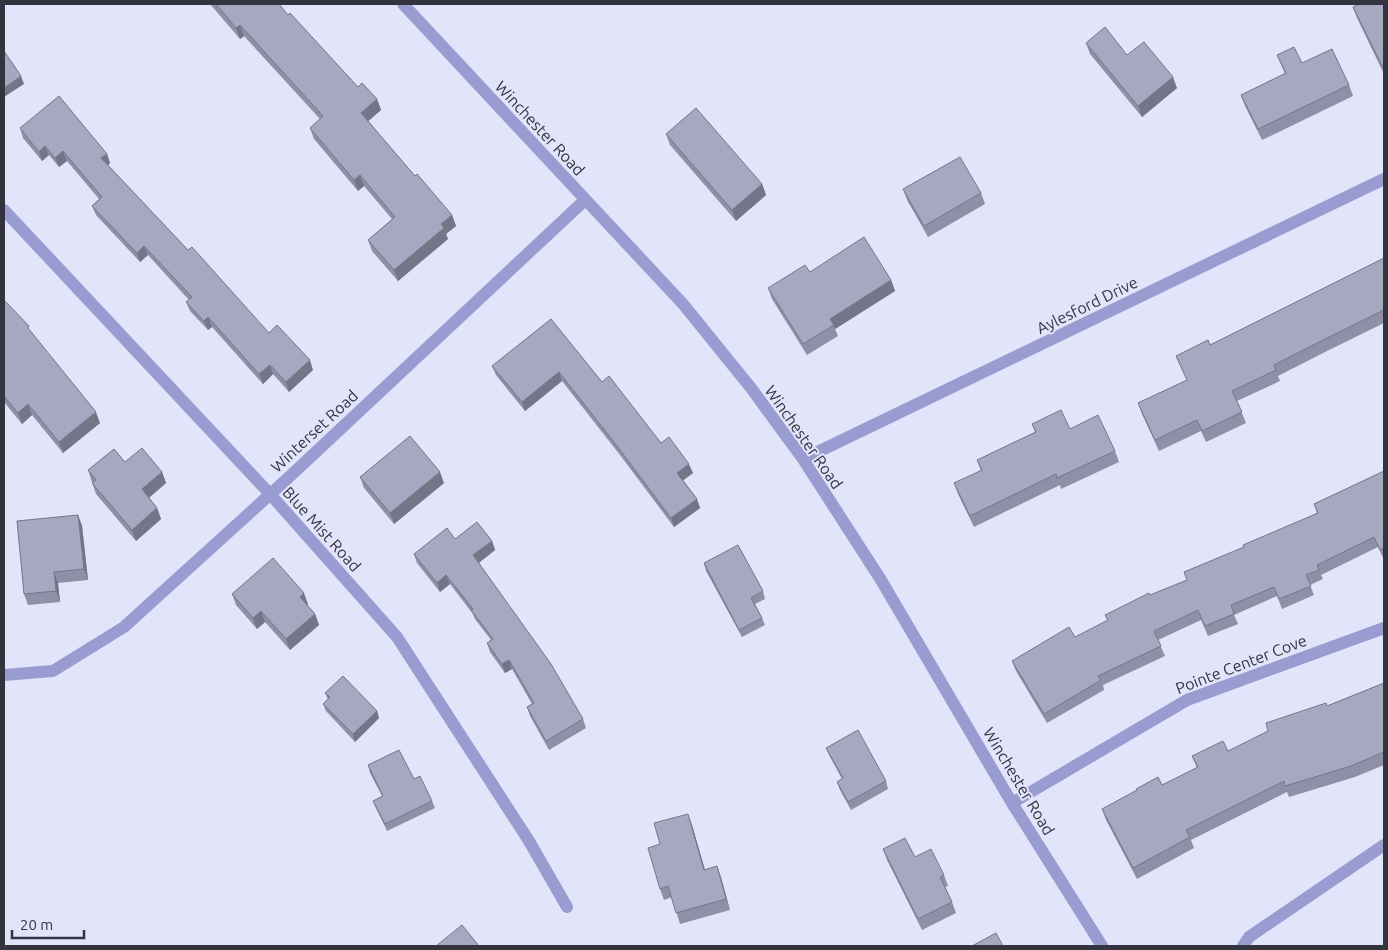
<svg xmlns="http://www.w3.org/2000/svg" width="1388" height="950" viewBox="0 0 1388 950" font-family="Ubuntu,sans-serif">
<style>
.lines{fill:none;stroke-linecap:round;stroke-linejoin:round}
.minor{stroke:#999cd1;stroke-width:12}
.wall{fill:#8f90a7}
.shaded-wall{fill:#747688}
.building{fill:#a6a8c2;stroke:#747688}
.labels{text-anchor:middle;stroke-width:4;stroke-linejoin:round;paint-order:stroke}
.street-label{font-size:16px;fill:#33343e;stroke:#e2e4fa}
</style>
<rect width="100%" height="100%" fill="#e2e4fa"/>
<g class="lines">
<!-- minor -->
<path class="minor" d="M403,4L683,304L751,388L803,459L881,580L1012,803L1102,946
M4,210L270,494L397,637L529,841L567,907
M803,459L1384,179
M4,675L53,671L124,627L287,479L585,200
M1012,803L1187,700L1384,628
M1243,946L1249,937L1384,845"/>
</g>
<!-- wall -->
<path class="wall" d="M210,4H279L288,15L358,87L377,99L381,110L368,121L415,176L452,215L456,226L446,234L448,239L398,281L372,251L368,240L392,219L364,186L358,191L314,139L310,128L320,119L244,36L240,39Z
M1384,4V74L1357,18L1353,7Z
M1086,43L1127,55L1177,88L1142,117L1090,54Z
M1277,55L1302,63L1349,85L1353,96L1262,140L1245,106L1241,95L1285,74Z
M20,128L107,154L110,163L108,165L188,250L269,333L313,370L289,392L273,374L263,384L212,327L208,330L190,311L186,302L189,300L148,255L140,262L96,215L92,206L99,199L67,161L59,167L49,155L42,161L23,138Z
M666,134L762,184L766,195L736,221L670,145Z
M903,189L981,193L985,204L928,237L907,200Z
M1384,258V323L1327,351L1278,376L1280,381L1237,401L1246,423L1206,442L1201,431L1159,451L1142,414L1138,403L1187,380L1176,356L1210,345Z
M810,272L891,280L895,291L835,329L838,336L807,355L772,299L768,288Z
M4,300L32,333L100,423L63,453L32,415L22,424L4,402Z
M551,319L602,382L661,443L693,473L683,480L697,499L700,508L674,527L620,455L562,381L525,411L496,375L492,366Z
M1032,424L1070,429L1115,451L1119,462L1061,489L1060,485L974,527L958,494L954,483L981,471L977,460L1035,432Z
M125,462L162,472L166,483L149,498L157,508L161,519L136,541L96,494L88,470Z
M1384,471V560L1378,547L1321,575L1323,579L1310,585L1314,595L1282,609L1277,596L1234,615L1238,624L1208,636L1201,620L1158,640L1165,656L1103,685L1104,690L1047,723L1016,671L1012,661L1075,637L1108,621L1105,615L1187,580L1244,547L1317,513L1314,504Z
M360,477L444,483L394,524L364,488Z
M78,515L82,526L88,580L58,583L60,602L28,605L24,594Z
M455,539L492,541L495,550L479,563L583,719L586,728L549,750L530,716L527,707L532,704L512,669L505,673L490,652L487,643L491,640L475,619L473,614L450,584L440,592L417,563L414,554Z
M704,563L763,591L765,599L755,604L762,618L765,625L742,637L706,571Z
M232,594L308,604L307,605L315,614L319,625L290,650L265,622L257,629L236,605Z
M1384,683V765L1355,777L1289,797L1287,792L1191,840L1194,848L1137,879L1106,820L1102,809L1162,785L1197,768L1192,756L1228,751L1327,706Z
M325,693L377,711L379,718L355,742L326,711L323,704L328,700Z
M826,748L886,781L888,789L851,810L840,790L837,782L842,779L829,755Z
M368,765L414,779L432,801L435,808L387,831L376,808L373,801L382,796L370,773Z
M692,825L705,870L717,866L730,910L680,924L672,897L664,900L660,889V844Z
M883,849L915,857L944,875L948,886L945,887L952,902L956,913L922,930L887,860Z"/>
<!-- shaded-wall -->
<path class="shaded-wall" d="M240,25L244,36L240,39L236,28Z
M21,76L24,84L4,97V88Z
M1173,77L1177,88L1142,117L1138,106Z
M377,99L381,110L365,124L361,113Z
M45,146L49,155L42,161L39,152Z
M63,151L67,161L59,167L55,158Z
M107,154L110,163L105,168L101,158Z
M360,175L364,186L358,191L354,180Z
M762,184L766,195L736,221L732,210Z
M452,215L456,226L446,234L448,239L398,281L394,270L441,224Z
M144,246L148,255L140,262L137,253Z
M891,280L895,291L835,329L830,319Z
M208,317L212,327L208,330L204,321Z
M310,360L313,370L289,392L286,382Z
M270,365L273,374L263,384L259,374Z
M559,372L562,381L525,411L522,402Z
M28,404L32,415L22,424L18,413Z
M96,412L100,423L63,453L59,442Z
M689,464L693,473L681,482L677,473Z
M162,472L166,483L146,500L142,489Z
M440,472L444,483L394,524L390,513Z
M697,499L700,508L674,527L671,518Z
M157,508L161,519L136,541L132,530Z
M78,515L82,526L88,580L84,569Z
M492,541L495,550L477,564L473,555Z
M54,572L58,583L60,602L56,591Z
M446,575L450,584L440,592L437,583Z
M304,593L308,604L304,608L300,597Z
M261,611L265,622L257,629L253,618Z
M315,614L319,625L290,650L286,639Z
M509,660L512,669L505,673L502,664Z
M377,711L379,718L355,742L353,734Z
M688,814L692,825L708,881L704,870Z
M717,866L721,877L730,910L726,899Z"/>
<!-- building -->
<path class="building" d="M216,4H279L288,15L290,13L358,87L362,83L377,99L361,113L415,176L417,174L452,215L441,224L444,228L394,270L368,240L395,217L360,175L354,180L310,128L323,116L240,25L236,28Z
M1359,4H1384V65L1382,66L1353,7Z
M1105,27L1127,55L1144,42L1173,77L1138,106L1086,43Z
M1294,47L1302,63L1332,49L1349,85L1258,129L1241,95L1286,73L1277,55Z
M4,51L21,76L4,88Z
M59,96L107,154L101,158L188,250L192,247L269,333L277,325L310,360L286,382L270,365L259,374L208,317L204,321L186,302L192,297L144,246L137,253L92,206L102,197L63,151L55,158L45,146L39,152L20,128Z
M696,108L762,184L732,210L666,134Z
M960,157L981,193L924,226L903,189Z
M864,237L891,280L830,319L834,325L803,344L768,288L805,265L810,272Z
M1384,258V310L1323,340L1274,365L1276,370L1232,391L1242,412L1202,431L1197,420L1155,440L1138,403L1187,380L1176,356L1208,340L1210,345Z
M4,300L29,326L28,328L96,412L59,442L28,404L18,413L4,396Z
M551,319L602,382L609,376L661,443L669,437L689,464L677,473L697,499L671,518L617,446L559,372L522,402L492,366Z
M1061,410L1070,429L1098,415L1115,451L1057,478L1056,474L970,516L954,483L982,470L977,460L1036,432L1032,424Z
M410,436L440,472L390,513L360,477Z
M142,448L162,472L142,489L157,508L132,530L92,483L96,480L88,470L114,449L125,462Z
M1384,471V548L1380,550L1374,537L1317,565L1319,570L1306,575L1311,586L1279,599L1274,587L1231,605L1234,614L1205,626L1198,610L1154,631L1161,646L1098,676L1101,680L1044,714L1012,661L1069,627L1075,637L1108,620L1105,615L1149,593L1150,595L1187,580L1184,572L1244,547L1243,545L1318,513L1314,504Z
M78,515L84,569L54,572L56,591L24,594L17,521Z
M477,522L492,541L473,555L551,664L583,719L546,741L527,707L534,703L509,660L502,664L487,643L493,639L471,610L473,609L446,575L437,583L414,554L447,528L455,539Z
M738,545L763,591L751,598L762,618L739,630L704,563Z
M273,558L304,593L300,597L315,614L286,639L261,611L253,618L232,594Z
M343,676L377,711L353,734L323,704L330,697L325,693Z
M1384,683V752L1351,766L1285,786L1284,781L1186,830L1190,837L1133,868L1102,809L1137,790L1136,789L1158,777L1162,785L1198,767L1192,756L1223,741L1228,751L1268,731L1266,723L1326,703L1327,706Z
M858,730L886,781L848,802L837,782L843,778L826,748Z
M399,750L414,779L420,776L432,801L385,824L373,801L383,796L368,765Z
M688,814L704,870L717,866L726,899L676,913L668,886L660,889L648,848L660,844L654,823Z
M905,838L915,857L931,849L944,875L940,877L952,902L918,919L883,849Z
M462,925L479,946H436Z
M996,933L1003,946H972Z"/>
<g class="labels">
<!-- street labels -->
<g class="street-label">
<text transform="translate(540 128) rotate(47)" y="6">Winchester Road</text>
<text transform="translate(1087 305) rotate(-26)" y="6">Aylesford Drive</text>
<text transform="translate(314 431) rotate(-43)" y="6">Winterset Road</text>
<text transform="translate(804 437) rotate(55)" y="6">Winchester Road</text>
<text transform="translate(322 529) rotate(48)" y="6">Blue Mist Road</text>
<text transform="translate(1241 664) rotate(-21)" y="6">Pointe Center Cove</text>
<text transform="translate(1019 781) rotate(59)" y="6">Winchester Road</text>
</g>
</g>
<!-- border -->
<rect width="1388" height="950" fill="none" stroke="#33343e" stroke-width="10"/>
<!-- scale -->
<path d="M12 930v8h72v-8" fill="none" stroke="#33343e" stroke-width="2.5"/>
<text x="20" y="930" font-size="15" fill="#33343e" stroke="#e2e4fa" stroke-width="4" paint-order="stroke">20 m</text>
</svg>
